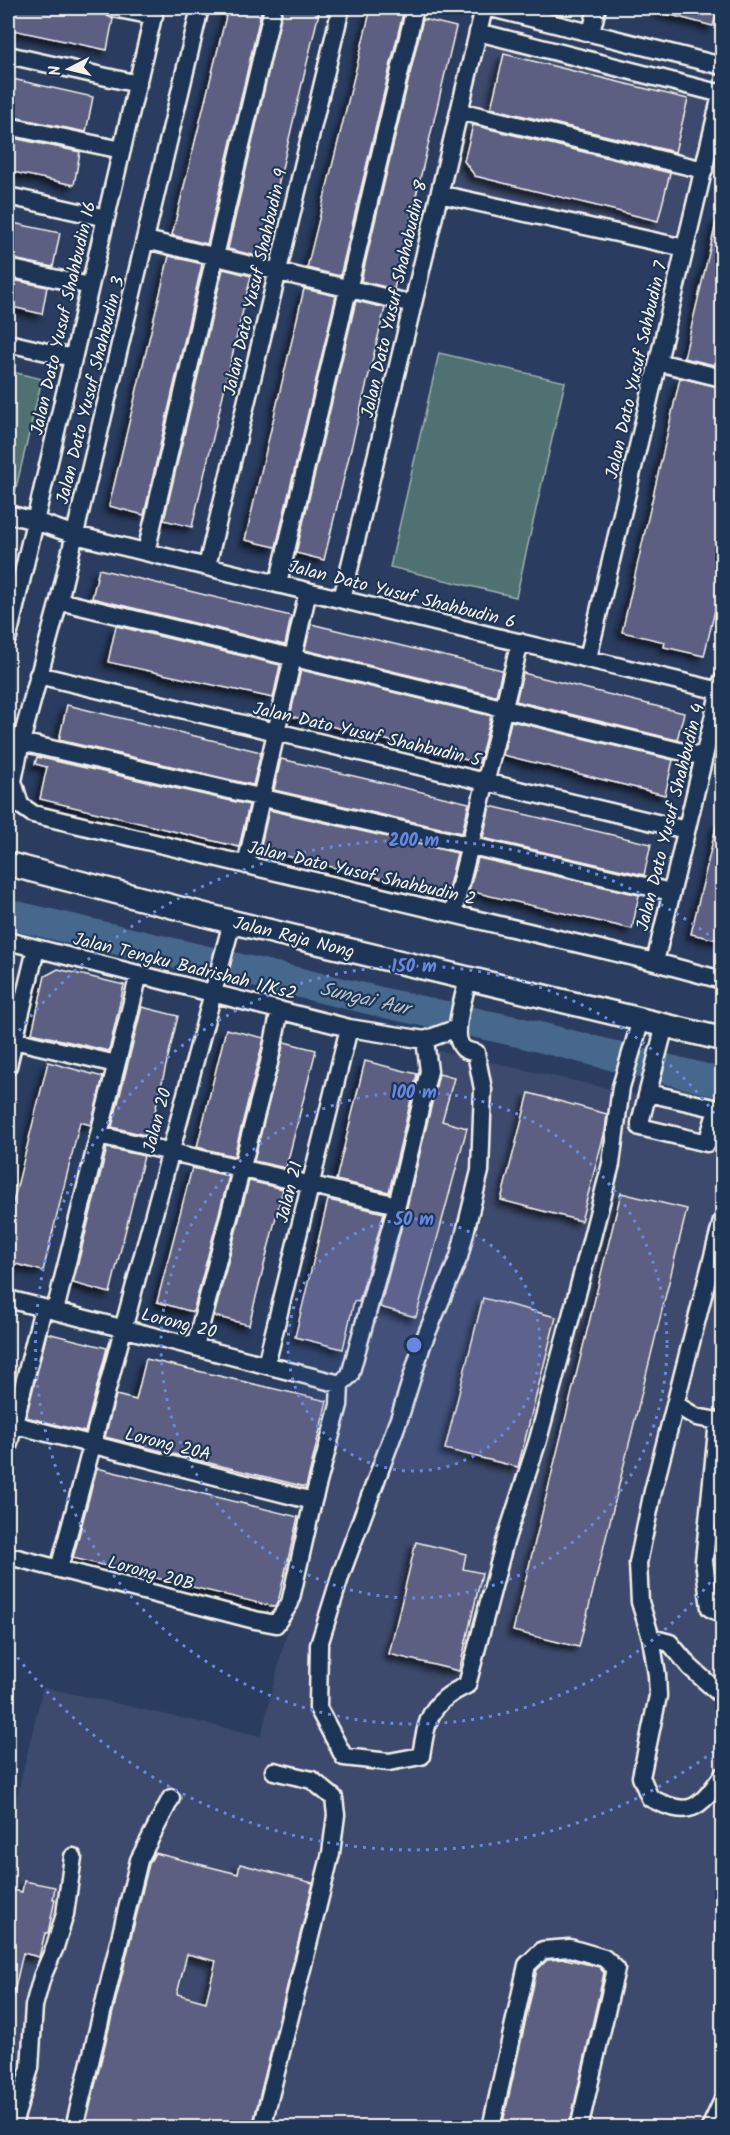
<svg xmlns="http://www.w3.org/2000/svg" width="730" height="2135" viewBox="0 0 730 2135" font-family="Kalam,sans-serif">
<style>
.built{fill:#3d4a6d}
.green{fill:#4f7172;stroke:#a2b1ad;stroke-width:1.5}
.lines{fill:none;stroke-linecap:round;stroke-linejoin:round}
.river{stroke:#47688d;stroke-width:30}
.building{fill:#5c5e82;stroke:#f4f1e8;stroke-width:1.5;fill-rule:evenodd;filter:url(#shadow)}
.minor-casing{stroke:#f4f1e8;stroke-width:21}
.major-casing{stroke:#f4f1e8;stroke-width:27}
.minor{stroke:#1d3557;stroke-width:16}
.major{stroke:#1d3557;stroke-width:22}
.ring{fill:none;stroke:#6887de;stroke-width:3;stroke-dasharray:3 6}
.labels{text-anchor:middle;stroke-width:4.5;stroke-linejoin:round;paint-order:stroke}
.street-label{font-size:18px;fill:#f4f1e8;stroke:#1d3557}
.water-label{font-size:20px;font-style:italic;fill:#b7c1c8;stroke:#1d3557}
.centre{fill:#6887de;stroke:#1d3557;stroke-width:3}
.ring-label{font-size:18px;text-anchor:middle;font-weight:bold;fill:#6887de;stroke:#1d3557;stroke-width:4.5;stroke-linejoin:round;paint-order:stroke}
</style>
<defs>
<filter id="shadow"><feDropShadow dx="-5" dy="5" stdDeviation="3" flood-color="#0009"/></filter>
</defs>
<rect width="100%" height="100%" fill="#2a3d60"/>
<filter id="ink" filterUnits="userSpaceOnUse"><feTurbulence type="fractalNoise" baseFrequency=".0167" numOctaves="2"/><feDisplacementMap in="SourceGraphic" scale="12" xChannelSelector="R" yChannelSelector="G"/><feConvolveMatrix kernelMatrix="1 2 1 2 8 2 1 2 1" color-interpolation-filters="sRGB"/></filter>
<g filter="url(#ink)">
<!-- built -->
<path class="built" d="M481,42L715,99L681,242L446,192Z
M432,1049L722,1114V2127L8,2128V1834L43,1687L261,1736Z"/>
<!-- green -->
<path class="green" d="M439,353L565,382L516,597L390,567Z
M8,371L42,379L15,492L8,490Z"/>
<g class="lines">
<!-- river -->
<path class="river" d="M8,914L385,1003L519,1032L722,1083"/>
</g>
<!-- building -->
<path class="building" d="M8,8H103L106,15L113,19L107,50L8,29Z
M228,8H262L207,244L172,235Z
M283,8H320L261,257L228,249Z
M371,8H381L403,13L340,276L307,268Z
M660,8H718L713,26L659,12Z
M423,19L456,27L394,289L361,281Z
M504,54L688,99L675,152L491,108Z
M8,78L93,97L86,132L8,116Z
M473,125L670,173L658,221L475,176L464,161Z
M8,137L80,152L74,185L8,171Z
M717,219H723V367L684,358Z
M8,222L60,233L53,267L8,258Z
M169,256L202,264L144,515L109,506Z
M223,269L251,276L192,527L164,520Z
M8,279L47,287L42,314L8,306Z
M304,289L336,296L276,547L245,540Z
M356,301L385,308L324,560L296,553Z
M680,378L723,388V577L704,656L664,647L665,642L622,632Z
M99,569L291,616L285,645L92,598Z
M311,624L502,670L496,696L305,650Z
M116,626L280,665L273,698L108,662Z
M301,670L491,716L479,763L290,716Z
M523,673L684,713L677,740L516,701Z
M67,705L261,752L253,785L59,740Z
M511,721L673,760L665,795L503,755Z
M37,757L249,805L239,847L40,799L47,767L35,764Z
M281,759L469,803L462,833L274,790Z
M490,806L651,844L644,875L483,838Z
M269,810L457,853L447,894L260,850Z
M717,823L723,824V941L691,934Z
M478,858L639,895L632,929L469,891Z
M58,969L124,985L109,1051L32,1033L45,976Z
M142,1007L178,1016L149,1136L112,1127Z
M226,1029L264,1038L234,1156L197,1147Z
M284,1042L316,1050L286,1168L254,1161Z
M365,1061L417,1074L389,1192L336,1180Z
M48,1062L103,1077L91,1125L80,1122L43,1271L8,1262V1223Z
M439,1074L454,1078L442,1121L467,1128L416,1317L380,1307L407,1207Z
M529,1093L607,1114L605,1131L581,1221L501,1200Z
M107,1148L144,1156L110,1293L73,1283Z
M192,1168L229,1176L193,1312L157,1302Z
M249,1181L283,1189L249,1325L214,1316Z
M621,1193L687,1209L579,1647L513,1631Z
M328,1200L384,1213L359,1302L354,1301L343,1349L295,1337Z
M483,1298L556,1317L518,1467L445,1449Z
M47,1333L107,1348L85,1432L26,1417Z
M146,1359L327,1401L306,1487L105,1437L116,1395L136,1400Z
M97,1468L298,1517L278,1602L275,1607L73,1558Z
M416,1542L466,1554L463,1569L482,1573L459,1671L389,1654Z
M155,1853L238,1874L240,1864L313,1883L252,2127H85L149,1864ZM187,1954L216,1961L206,2002L177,1994Z
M24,1881L55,1887L53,1899H55L48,1933H45L39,1957L23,1953L13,1997H8V1914L13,1890L22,1892Z
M566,1959L599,1967L604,1973L569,2127H502L537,1970L547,1960Z"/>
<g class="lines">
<!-- minor casing -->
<g class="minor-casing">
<path id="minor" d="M113,8L154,16
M200,8L59,601L21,742L13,781L20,805L33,814L655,962L722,980
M491,8L722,66
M478,32L722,94
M591,33L597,8
M8,55L138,84
M459,111L704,170
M8,126L122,150
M439,194L685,248
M8,196L106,218
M146,240L413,304
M8,268L90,286
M8,343L73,358
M658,362L722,378
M8,514L35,521L75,535L720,691
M146,552L273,8
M207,566L341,8
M278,584L415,8
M342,599L484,8
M59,601L704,757
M8,637L155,8
M588,658L722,91
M38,675L686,830
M21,742L671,892
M246,865L308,591
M453,914L520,642
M8,941L349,1028L425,1040L457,1028
M655,962L722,681
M468,979C465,994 450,1036 463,1048C466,1051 472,1052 476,1053L483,1089L480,1171L459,1257L422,1345L400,1416L341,1574L319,1645L318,1708L344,1757L389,1762L421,1756C427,1718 430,1702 467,1685L504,1545L538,1440L590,1245L611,1164L621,1087L641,1020
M14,1040L116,1064
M8,1066L36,949
M648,1093L714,1108L716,1113L707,1143L640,1127V1123L665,1025
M99,1135L397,1205
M722,1221L653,1491L638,1563L640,1602L651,1638L657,1675L658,1696L641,1777L650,1798C690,1818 698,1810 722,1776
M8,1299L340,1384
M55,1311L139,974
M195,1347L269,1063L280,1010
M266,1365L349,1028
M675,1404L696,1417L718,1421L704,1561L710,1608L722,1614
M8,1423L313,1501
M8,1447L43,1308
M17,1558L255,1620L276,1624L290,1603L313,1501L339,1405L340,1384L350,1375L397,1205L429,1071L425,1040
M59,1569L232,922
M651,1638L670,1643L690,1667L722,1696
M12,2128L30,2068L34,2006L42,1977L55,1947L65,1914L73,1857
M74,2128L139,1860L171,1798
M262,2128L331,1853L336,1815L334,1798L312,1780L274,1771
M491,2128L527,1965L543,1950L570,1948L604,1958L616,1969L579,2128
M710,2128L722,2102"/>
</g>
<!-- major casing -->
<g class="major-casing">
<path id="major" d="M8,864L232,922L722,1039"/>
</g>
<!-- minor -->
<use href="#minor" class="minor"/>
<!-- major -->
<use href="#major" class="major"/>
</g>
</g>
<!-- distance rings -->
<circle cx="414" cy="1345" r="126" fill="#6887de" fill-opacity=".12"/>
<g class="ring">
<circle cx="414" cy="1345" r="126"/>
<circle cx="414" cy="1345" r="253"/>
<path d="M721 1568A379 379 0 1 1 721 1122"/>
<path d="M721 1746A505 505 0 0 1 8 1645M8 1045A505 505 0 0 1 721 944"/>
</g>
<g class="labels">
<!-- street labels -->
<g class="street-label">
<text transform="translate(255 282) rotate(-77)" y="6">Jalan Dato Yusuf Shahbudin 9</text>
<text transform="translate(394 299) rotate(-77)" y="6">Jalan Dato Yusuf Shahabudin 8</text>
<text transform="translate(63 318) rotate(-77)" y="6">Jalan Dato Yusuf Shahbudin 16</text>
<text transform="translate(636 370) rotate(-77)" y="6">Jalan Dato Yusuf Sahbudin 7</text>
<text transform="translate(90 390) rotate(-76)" y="6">Jalan Dato Yusuf Shahbudin 3</text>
<text transform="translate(402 594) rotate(14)" y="6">Jalan Dato Yusuf Shahbudin 6</text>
<text transform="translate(367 734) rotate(13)" y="6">Jalan Dato Yusuf Shahbudin 5</text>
<text transform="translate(670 817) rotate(-76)" y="6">Jalan Dato Yusuf Shahbudin 4</text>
<text transform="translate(362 873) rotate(13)" y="6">Jalan Dato Yusof Shahbudin 2</text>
<text transform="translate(294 937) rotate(14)" y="6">Jalan Raja Nong</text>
<text transform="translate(185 966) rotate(14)" y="6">Jalan Tengku Badrishah 1/Ks2</text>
<text transform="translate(157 1120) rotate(-75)" y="6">Jalan 20</text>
<text transform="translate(289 1192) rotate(-76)" y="6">Jalan 21</text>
<text transform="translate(179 1323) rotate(14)" y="6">Lorong 20</text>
<text transform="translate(168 1444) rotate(14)" y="6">Lorong 20A</text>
<text transform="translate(151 1573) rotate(15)" y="6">Lorong 20B</text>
</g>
<!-- water labels -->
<g class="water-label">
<text transform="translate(365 998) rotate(13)" y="7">Sungai Aur</text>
</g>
</g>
<circle cx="414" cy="1345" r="9" class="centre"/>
<g class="ring-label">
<text x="414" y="846">200 m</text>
<text x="414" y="972">150 m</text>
<text x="414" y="1098">100 m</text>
<text x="414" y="1225">50 m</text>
</g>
<!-- margin -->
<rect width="730" height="2135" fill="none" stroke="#1d3557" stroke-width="30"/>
<rect x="15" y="15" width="700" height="2105" fill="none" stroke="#f4f1e8" stroke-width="2" filter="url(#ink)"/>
<!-- north arrow -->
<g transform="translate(69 69) rotate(263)" stroke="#1d3557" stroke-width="4.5" paint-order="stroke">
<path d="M0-4.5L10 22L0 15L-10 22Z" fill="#f4f1e8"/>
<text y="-9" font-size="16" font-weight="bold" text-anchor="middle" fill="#f4f1e8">N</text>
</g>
</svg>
